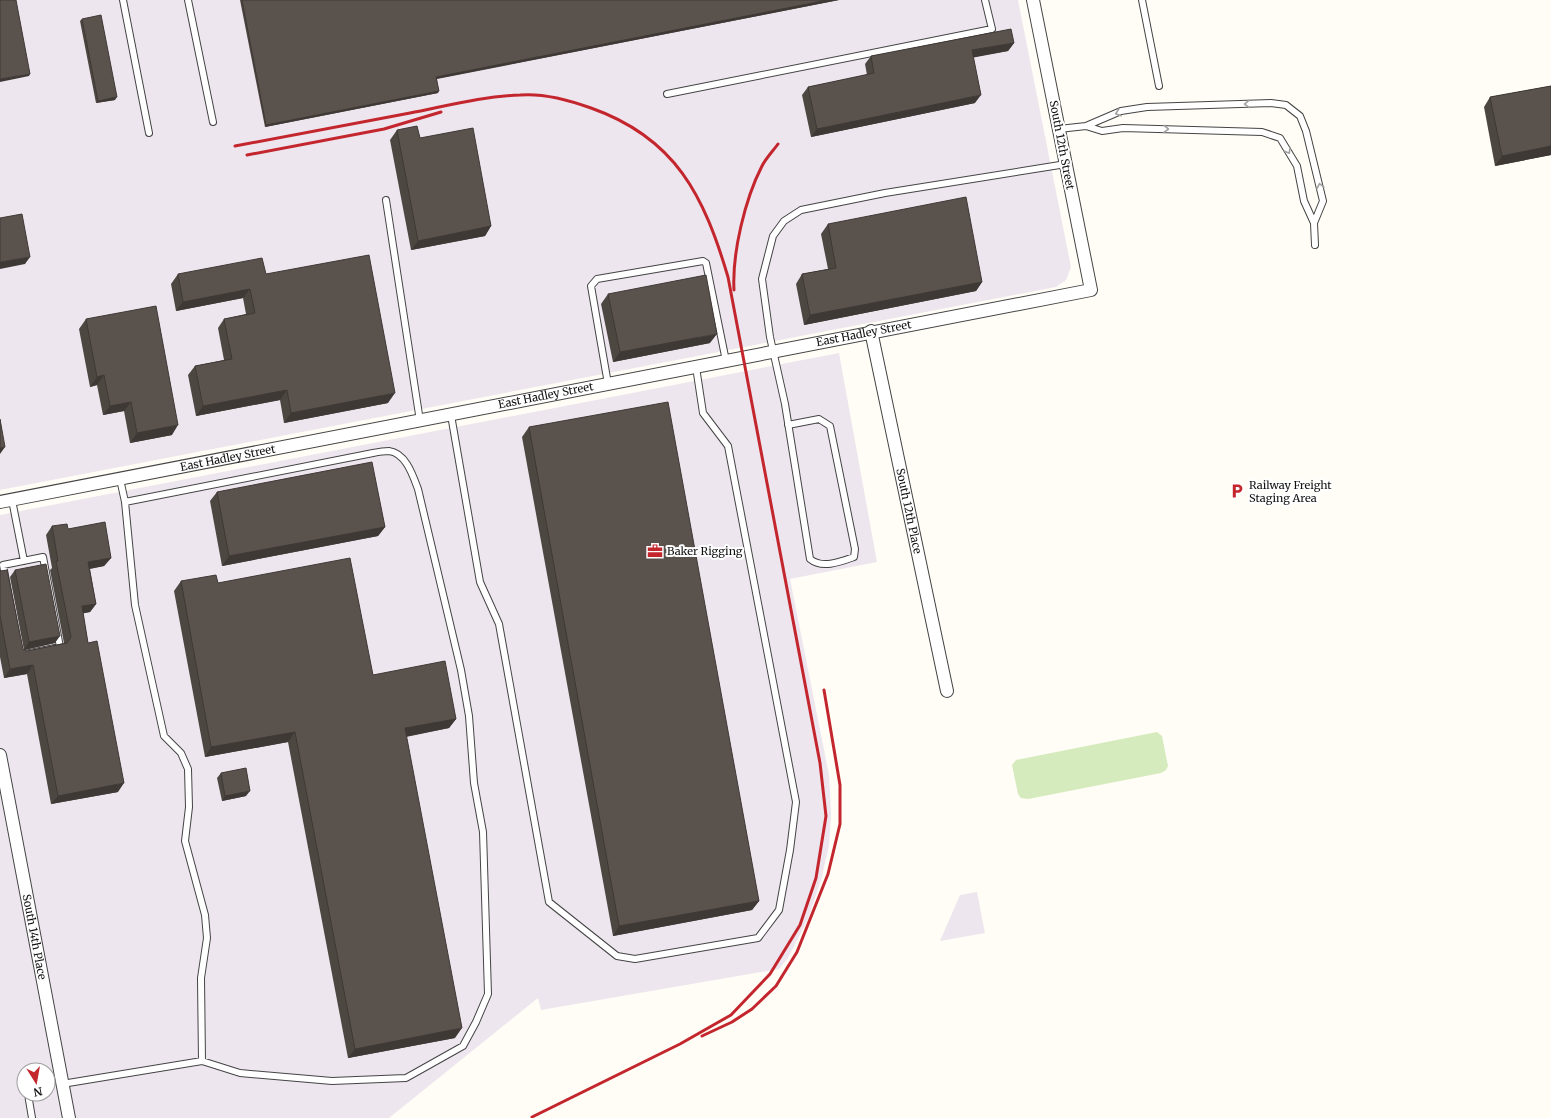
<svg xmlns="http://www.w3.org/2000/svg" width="1551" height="1118" viewBox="0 0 1551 1118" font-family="Merriweather,serif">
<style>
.industrial{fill:#eee6ef;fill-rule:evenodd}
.green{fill:#d5ebbd}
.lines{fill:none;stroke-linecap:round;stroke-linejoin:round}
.lane-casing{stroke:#444;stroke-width:8}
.street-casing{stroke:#444;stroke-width:14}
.lane{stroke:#fff;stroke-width:6}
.street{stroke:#fff;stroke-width:12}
.rail{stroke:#c4262e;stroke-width:3}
.wall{fill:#4d4742}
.shaded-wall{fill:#3f3936}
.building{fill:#5a524d;stroke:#3f3936}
.oneway{stroke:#a0a0a0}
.labels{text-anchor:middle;stroke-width:4;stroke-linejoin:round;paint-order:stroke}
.street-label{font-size:11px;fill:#111;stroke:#fff}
.poi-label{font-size:11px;fill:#111;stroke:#fff;text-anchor:start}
</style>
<rect width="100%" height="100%" fill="#fffdf5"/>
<!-- industrial -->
<path class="industrial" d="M0,0H1018L1071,267L1066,280L1056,287L0,490Z
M839,353L877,562L790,579L829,775L831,814L829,846L821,880L808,919L788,958L779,969L541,1010L538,998L389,1118H0V515ZM24,1070H48V1094H24Z
M977,892L985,933L940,941L960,895Z"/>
<!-- green -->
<path class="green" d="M1157,732L1162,736L1168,766L1166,770L1161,773L1028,799L1021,798L1018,794L1012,765L1016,760Z"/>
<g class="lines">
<!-- lane casing -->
<g class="lane-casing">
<path id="lane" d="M123,0L149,133
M188,0L213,122
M1142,0L1159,86
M667,94L992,29L985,0
M1086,126L1102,131L1123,128L1262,132L1280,138L1297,166L1304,201L1314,223
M1059,129L1086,126L1121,111L1147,107L1271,103L1286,105L1300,116L1306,131L1323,201L1314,223L1315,245
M386,200L420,421
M608,384L591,286L597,279L703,261L706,263L726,361
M451,415L480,582L499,624L549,902L617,956L635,959L758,938L779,910L790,850L796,802L728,446L703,413L696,367
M788,425L819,419L830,426L855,549L854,557C840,562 822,569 810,559L785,404L770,337L762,279L773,236L784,221L801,210L885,193L1066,164
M12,500L24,561
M125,502L135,605L164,736L181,753L188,769L189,807L185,841L205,915L207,938L201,978L202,1061
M43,557L60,647L20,655L3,565Z
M62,1084L202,1061L240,1073L332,1081L406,1078L463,1046L476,1022L488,994L483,832L474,783L469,716L461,670L418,489C413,476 406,453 389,451C384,451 378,452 373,453L125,502L120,479
M28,1094L32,1118"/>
</g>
<!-- street casing -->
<g class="street-casing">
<g id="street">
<path id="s1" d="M871,331L947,691"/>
<path id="s2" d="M0,502C364,432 727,358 1091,290L1033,0"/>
<path id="s3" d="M0,755L69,1118"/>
</g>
</g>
<!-- lane -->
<use href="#lane" class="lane"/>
<!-- street -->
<use href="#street" class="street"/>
<!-- rail -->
<path class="rail" d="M235,146C293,135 351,124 410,113C446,106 483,96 520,95C543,93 569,100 591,108C676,138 704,196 728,277L820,763L826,816L816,878L800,925L770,974L731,1015L680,1044L532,1117
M247,155L384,129L441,112
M734,290C732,253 745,199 762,166C766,158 773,151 778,144
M702,1036L732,1022L752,1009L776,986L797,952L828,874L840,824V785L824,690"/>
</g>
<!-- wall -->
<path class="wall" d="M240,0H839L437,79L438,93L265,127Z
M82,19L115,100L96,103L80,21Z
M1014,43L1008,51L973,57L975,103L811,137L802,95L808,87L867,75L865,64L871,56Z
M1551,86V155L1495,166L1484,107L1490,97Z
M397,130L420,138L491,226L485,236L411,250L390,140Z
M828,224L982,282L976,291L804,325L796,284L802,274L828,269L821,234Z
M178,274H266L388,403L284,423L280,400L196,416L188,375L195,366L224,360L218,328L224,319L246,314L243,298L176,311L171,284Z
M608,294L710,343L613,362L601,304Z
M86,319L172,435L130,443L124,411L103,415L97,385L90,387L79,329Z
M529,427L759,901L752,910L613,936L522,437Z
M217,492L385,527L378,536L222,566L210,501Z
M52,526L68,529L111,558L104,566L90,569L96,604L90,612L83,613L88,643L118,792L51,804L27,674L4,678L0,657V571L23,649L24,650L10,577L15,570L55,643L24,650L27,651L64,643L50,570L52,568L46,535Z
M181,581L218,583L373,675L456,719L449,728L406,737L455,1038L348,1058L288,742L205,757L174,591Z
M221,773L246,796L222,801L217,778Z"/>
<!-- shaded-wall -->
<path class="shaded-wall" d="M828,0H839L435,79L436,77Z
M1014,43L1008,51L966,59L972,50Z
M30,74L29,76L0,82V79Z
M439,91L438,93L265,127L266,125Z
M981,95L975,103L811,137L817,129Z
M117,97L115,100L96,103L98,101Z
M1551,146V155L1495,166L1502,156Z
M491,226L485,236L411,250L418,241Z
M30,257L25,264L0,269V262Z
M982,282L976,291L804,325L810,315Z
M250,289L243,298L176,311L183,302Z
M717,334L710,343L613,362L620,352Z
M104,375L97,385L90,387L97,377Z
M287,390L280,400L196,416L203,406Z
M395,393L388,403L284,423L291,413Z
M131,402L124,411L103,415L110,406Z
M178,425L172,435L130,443L137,433Z
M5,447L0,454V448Z
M385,527L378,536L222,566L229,556Z
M111,558L104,566L82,570L88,562Z
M96,604L90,612L75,615L82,606Z
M60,636L55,643L24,650L29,642Z
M33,665L27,674L4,678L10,669Z
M456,719L449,728L398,738L405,728Z
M295,732L288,742L205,757L211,747Z
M124,783L118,792L51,804L58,796Z
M250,791L246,796L222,801L225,796Z
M759,901L752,910L613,936L619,926Z
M462,1028L455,1038L348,1058L355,1049Z"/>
<!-- building -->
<path class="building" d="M0,0H16L30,74L0,79Z
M242,0H828L436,77L439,91L266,125Z
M101,15L117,97L98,101L82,19Z
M1011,29L1014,43L972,50L981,95L817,129L808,87L874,73L871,56Z
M1551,86V146L1502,156L1490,97Z
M417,126L420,138L473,128L491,226L418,241L397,130Z
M966,197L982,282L810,315L802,274L836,268L828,224Z
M22,214L30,257L0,262V218Z
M369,255L395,393L291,413L287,390L203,406L195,366L232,359L224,319L255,313L250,289L183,302L178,274L262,258L266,274Z
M706,275L717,334L620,352L608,294Z
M156,306L178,425L137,433L131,402L110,406L104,375L97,377L86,319Z
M668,402L759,901L619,926L529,427Z
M0,419L5,447L0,448Z
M372,462L385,527L229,556L217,492Z
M105,522L111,558L88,562L96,604L82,606L88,643L97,641L124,783L58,796L33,665L10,669L0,616V571L7,570L23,649L27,651L67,643L71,637L56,561H58L52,526L67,524L68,529Z
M350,558L373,675L445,661L456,719L405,728L462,1028L355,1049L295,732L211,747L181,581L216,575L218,583Z
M46,564L60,636L29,642L15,570Z
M246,768L250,791L225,796L221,773Z"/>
<!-- one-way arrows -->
<defs><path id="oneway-chevron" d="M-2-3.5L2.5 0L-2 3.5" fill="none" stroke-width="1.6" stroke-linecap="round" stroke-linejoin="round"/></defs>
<g class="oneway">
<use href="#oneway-chevron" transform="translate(1247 104) rotate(178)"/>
<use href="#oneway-chevron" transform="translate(1118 113) rotate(161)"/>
<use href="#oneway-chevron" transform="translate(1166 129) rotate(2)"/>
<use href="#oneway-chevron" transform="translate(1288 151) rotate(60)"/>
<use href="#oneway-chevron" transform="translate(1320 186) rotate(-102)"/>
</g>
<!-- icons -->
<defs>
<g id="parking-bare" transform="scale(1.2)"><path d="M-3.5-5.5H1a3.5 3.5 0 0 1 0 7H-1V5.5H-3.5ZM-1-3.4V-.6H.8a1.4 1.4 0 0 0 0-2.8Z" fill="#c4262e" stroke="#fff" stroke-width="2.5" paint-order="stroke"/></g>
<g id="office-bare" transform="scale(1.2)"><path d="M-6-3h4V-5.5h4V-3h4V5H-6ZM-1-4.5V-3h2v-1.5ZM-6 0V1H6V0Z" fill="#c4262e" stroke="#fff" stroke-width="2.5" paint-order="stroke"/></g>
</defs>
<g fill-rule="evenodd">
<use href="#parking-bare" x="1237" y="491"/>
<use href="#office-bare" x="655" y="551"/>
</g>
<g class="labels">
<!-- street labels -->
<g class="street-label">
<text transform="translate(1062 145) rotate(79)" y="4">South 12th Street</text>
<text dy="4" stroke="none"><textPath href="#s2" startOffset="880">East Hadley Street</textPath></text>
<text dy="4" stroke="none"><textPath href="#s2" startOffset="556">East Hadley Street</textPath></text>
<text dy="4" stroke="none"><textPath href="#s2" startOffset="232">East Hadley Street</textPath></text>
<text dy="4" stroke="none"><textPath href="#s1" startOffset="184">South 12th Place</textPath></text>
<text dy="4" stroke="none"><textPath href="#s3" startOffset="185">South 14th Place</textPath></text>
</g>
<!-- poi labels -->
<g class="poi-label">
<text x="1249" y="489">Railway Freight<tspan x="1249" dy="13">Staging Area</tspan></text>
<text x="667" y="555">Baker Rigging</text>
</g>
</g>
<!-- north arrow -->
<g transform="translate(36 1082) rotate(169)"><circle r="19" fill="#ffffff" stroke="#a0a0a0"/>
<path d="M0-3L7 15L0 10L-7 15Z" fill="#c4262e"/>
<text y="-6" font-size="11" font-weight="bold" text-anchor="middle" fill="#111111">N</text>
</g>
</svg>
